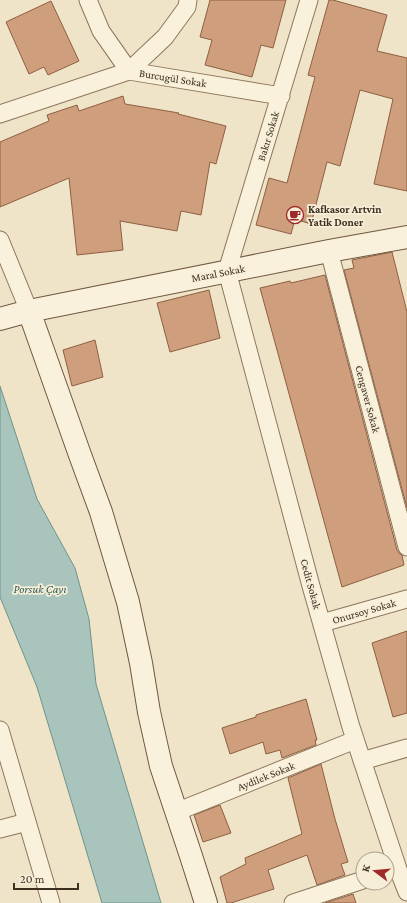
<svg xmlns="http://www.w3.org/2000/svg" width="407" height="903" viewBox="0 0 407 903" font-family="'Crimson Pro',serif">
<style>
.water{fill:#a9c4bc;stroke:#6f938a}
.building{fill:#cf9f7d;stroke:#8d5f41}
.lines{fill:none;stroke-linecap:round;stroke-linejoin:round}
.street-casing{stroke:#8d765c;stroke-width:19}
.secondary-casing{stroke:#6f573f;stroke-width:24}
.street{stroke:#faf1dc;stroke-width:17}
.secondary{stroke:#faf1dc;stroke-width:22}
.labels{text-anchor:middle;stroke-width:3.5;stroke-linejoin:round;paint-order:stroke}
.street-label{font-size:11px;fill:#3d2e20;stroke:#f7eed8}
.poi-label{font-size:11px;font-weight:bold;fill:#3d2e20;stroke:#f7eed8;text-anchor:start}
.water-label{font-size:12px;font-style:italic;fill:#2f5d5a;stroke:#f7eed8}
</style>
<rect width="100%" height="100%" fill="#f0e4c8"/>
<!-- water -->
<path class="water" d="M0,386L37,499L75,568L89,619L96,684L161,903H102L37,687L0,597Z"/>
<!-- building -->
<path class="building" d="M210,0H286L273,48L261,45L252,77L205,65L212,40L200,37Z
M329,0H333L387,15L377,51L407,58V191L374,184L393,99L360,90L340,166L327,162L311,224L295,219L291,234L256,225L269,178L287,183L315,77L308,75Z
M51,1L79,61L48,75L44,67L29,74L6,22Z
M123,96L125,104L179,113L178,114L226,126L216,164L210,162L201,215L181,211L177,231L120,221L123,250L77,255L69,178L0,207V142L49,121L47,115L77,105L79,111Z
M392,252L407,312V508L344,270L354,268L352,260Z
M325,275L397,550L400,554L402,555L404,565L342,587L260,288L290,281L291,283Z
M209,290L220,338L170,352L157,303Z
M95,340L103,377L72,386L63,350Z
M407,631V713L393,717L372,643Z
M306,699L317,740H315L316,745L282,758L280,750L266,754L263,742L230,754L222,728L256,717V715Z
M321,764L335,819L348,862L341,864L345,875L317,885L307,855L268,870L274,889L231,903H227L220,877L246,864L245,858L302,834L288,778Z
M220,805L231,833L203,842L194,815Z
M353,894L356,903H325Z"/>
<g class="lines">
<!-- street casing -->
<g class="street-casing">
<path id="street" d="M88,0L101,31L129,71
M309,0L227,271L311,586L351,727L398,869L407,892
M129,71L165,37L187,7L188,0
M0,114L129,71L281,96
M0,240L29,311
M329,251L407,547
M322,623L407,599
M0,730L51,903
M362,761L407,748
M176,812L355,740
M0,829L27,822
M293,903L363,880"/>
</g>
<!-- secondary casing -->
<g class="secondary-casing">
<path id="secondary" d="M29,311L80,455L101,512L128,602L141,663L149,712L161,766L191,856L206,903
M0,319L29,311L329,251L407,237"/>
</g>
<!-- street -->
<use href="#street" class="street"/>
<!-- secondary -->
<use href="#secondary" class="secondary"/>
</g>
<!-- icons -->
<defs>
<g id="cafe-ring" transform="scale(0.9)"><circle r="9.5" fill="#f7eed8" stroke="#9e2a2b" stroke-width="1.5"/><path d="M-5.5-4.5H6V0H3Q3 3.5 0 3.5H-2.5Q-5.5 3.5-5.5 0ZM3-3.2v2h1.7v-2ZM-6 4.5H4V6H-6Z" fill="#9e2a2b"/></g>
</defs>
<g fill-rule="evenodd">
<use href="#cafe-ring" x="295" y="215"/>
</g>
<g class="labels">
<!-- street labels -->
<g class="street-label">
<text transform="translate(173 78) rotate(9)" y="4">Burcugül Sokak</text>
<text transform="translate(268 136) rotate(-73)" y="4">Bakır Sokak</text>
<text transform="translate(218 273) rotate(-11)" y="4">Maral Sokak</text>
<text transform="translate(368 399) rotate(75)" y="4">Cengaver Sokak</text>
<text transform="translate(311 584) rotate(75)" y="4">Cedit Sokak</text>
<text transform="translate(364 611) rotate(-16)" y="4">Onursoy Sokak</text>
<text transform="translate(266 776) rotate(-22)" y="4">Aydilek Sokak</text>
</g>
<!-- poi labels -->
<g class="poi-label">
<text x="308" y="213">Kafkasor Artvin<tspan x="308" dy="13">Yatik Doner</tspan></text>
</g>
<!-- water labels -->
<g class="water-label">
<text x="40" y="593">Porsuk Çayı</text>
</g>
</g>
<!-- north arrow -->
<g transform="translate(375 871) rotate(286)"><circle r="19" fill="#f7eed8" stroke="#ada18e"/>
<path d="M0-3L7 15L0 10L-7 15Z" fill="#9e2a2b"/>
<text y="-6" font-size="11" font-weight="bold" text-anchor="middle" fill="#3d2e20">K</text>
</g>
<!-- scale -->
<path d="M14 883v6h64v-6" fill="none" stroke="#3d2e20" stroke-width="2"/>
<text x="20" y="883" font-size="12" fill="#3d2e20" stroke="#f7eed8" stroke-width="3" paint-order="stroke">20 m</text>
</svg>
